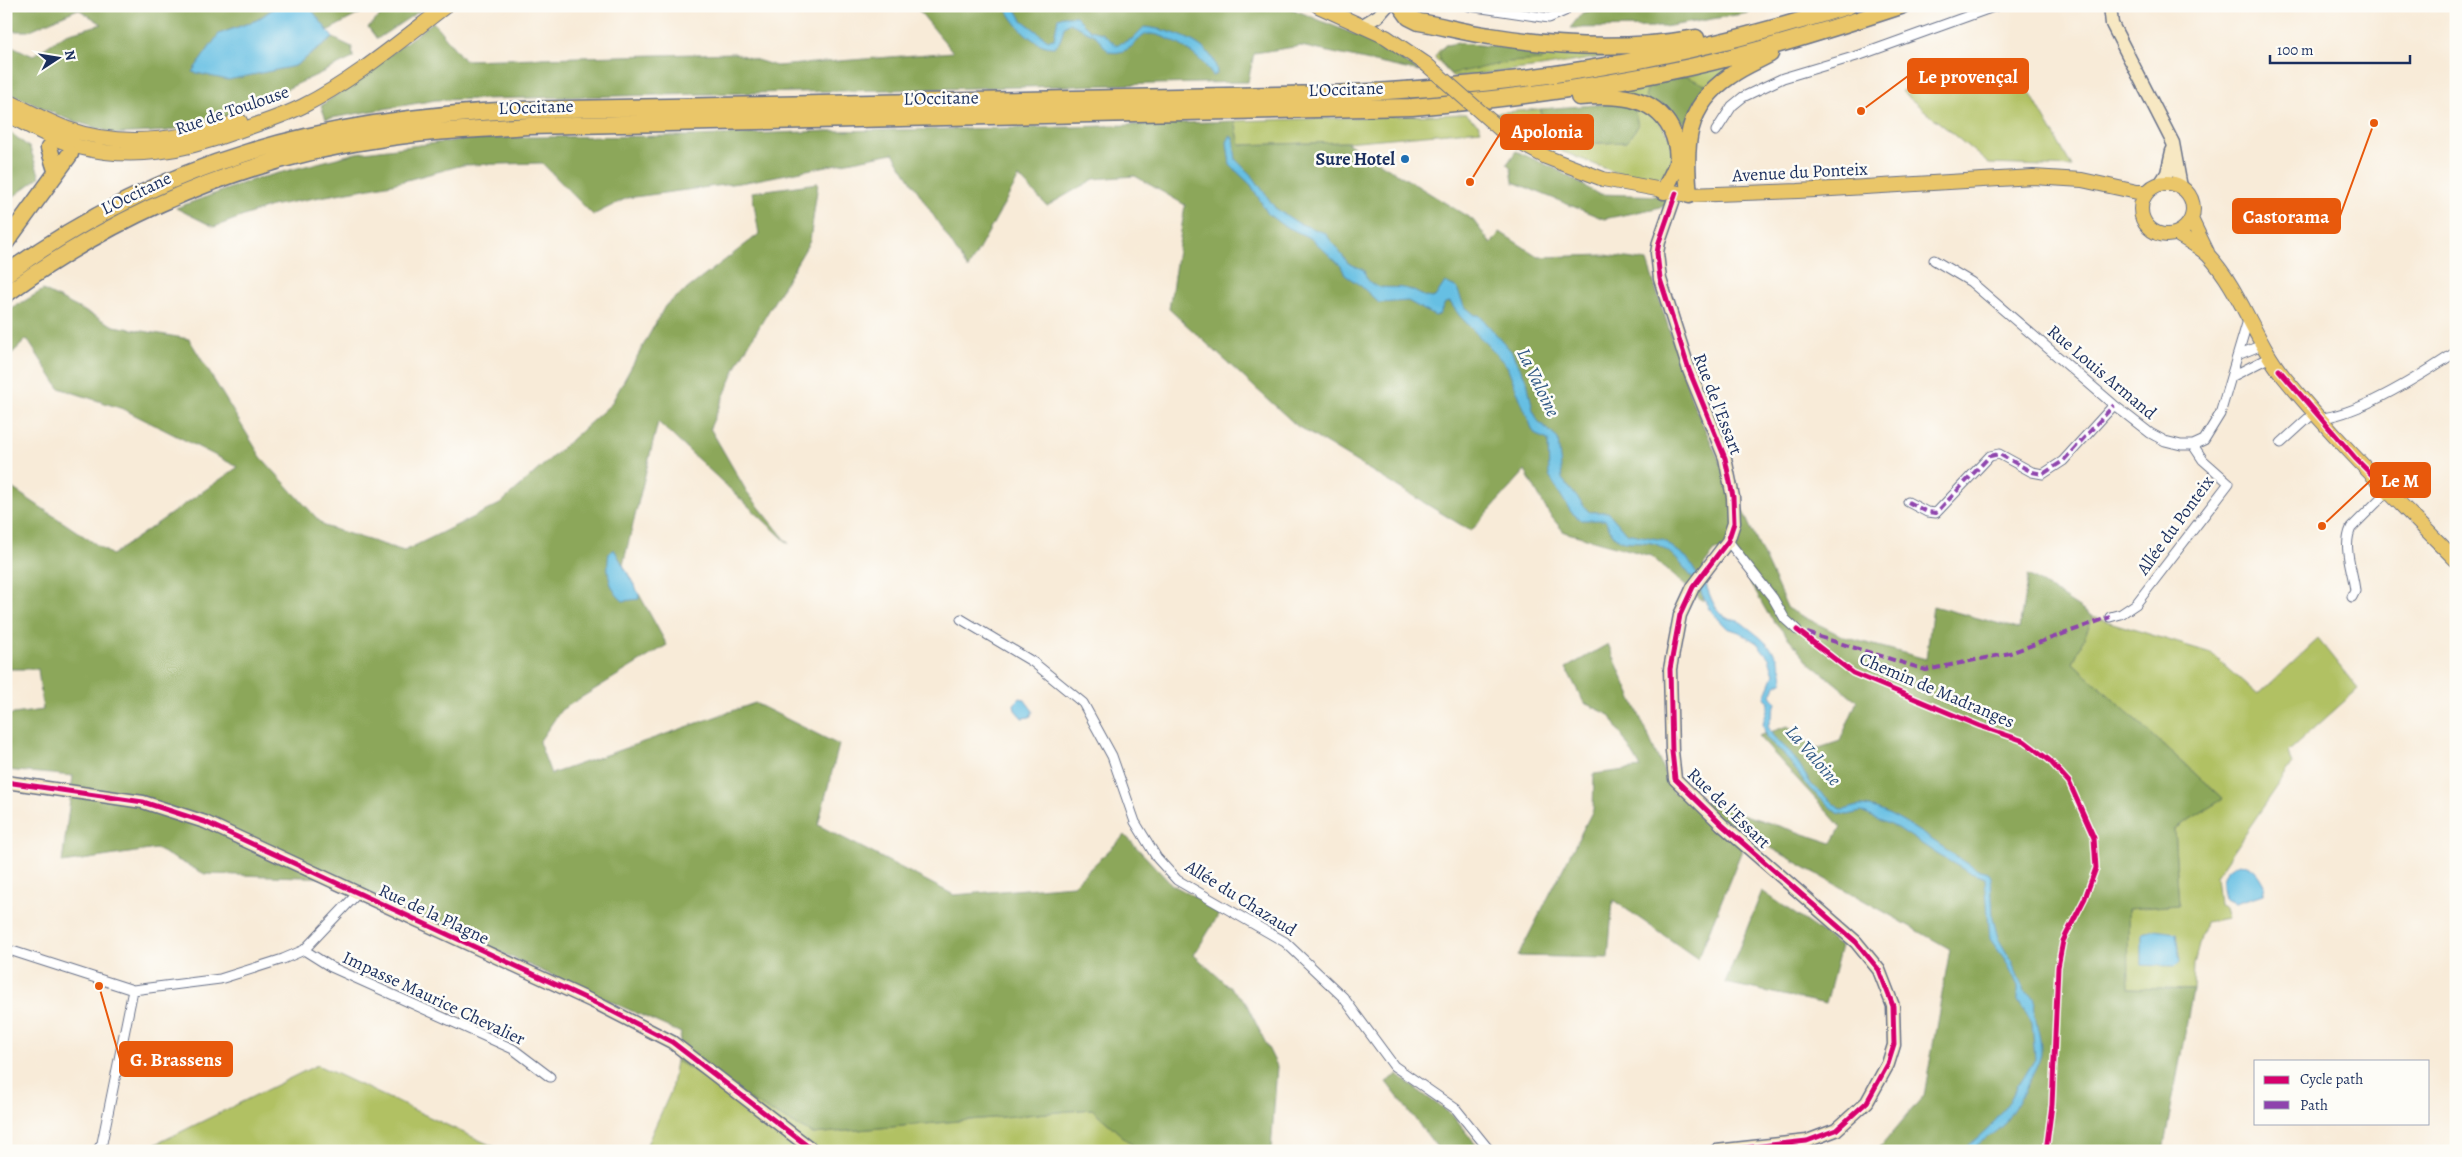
<svg xmlns="http://www.w3.org/2000/svg" width="2462" height="1157" viewBox="0 0 2462 1157" font-family="Alegreya,serif">
<style>
.green{fill:#b1c164;stroke:#667861}
.forest{fill:#8ca75a;stroke:#546b5c}
.water{fill:#66bfe3;stroke:#4077a0}
.lines{fill:none;stroke-linecap:round;stroke-linejoin:round}
.street-casing{stroke:#687189;stroke-width:11}
.secondary-casing{stroke:#687189;stroke-width:15}
.primary-casing{stroke:#687189;stroke-width:16}
.highway-casing{stroke:#687189;stroke-width:19}
.street{stroke:#fff;stroke-width:9}
.secondary{stroke:#f7e8c3;stroke-width:12}
.primary{stroke:#eac669;stroke-width:14}
.highway{stroke:#eac669;stroke-width:16}
.primary-bridge-casing{stroke:#687189;stroke-width:16;stroke-linecap:butt}
.primary-bridge{stroke:#eac669;stroke-width:14}
.quiet{stroke:#8e44ad;stroke-width:4;stroke-dasharray:8 4;stroke-linecap:butt}
.cycleway-casing{stroke:#fdfcf7;stroke-width:8}
.cycleway{stroke:#d6006c;stroke-width:5}
.poi-dot{fill:#1f6fb2;stroke:#fdfcf7;stroke-width:2}
.labels{text-anchor:middle;stroke-width:5;stroke-linejoin:round;paint-order:stroke}
.street-label{font-size:18px;fill:#1b2f5e;stroke:#fdfcf7}
.poi-label{font-size:18px;font-weight:bold;fill:#1b2f5e;stroke:#fdfcf7;text-anchor:end}
.water-label{font-size:19px;font-style:italic;fill:#325a86;stroke:#fdfcf7}
.leader{fill:none;stroke:#e8590c;stroke-width:2}
.callout-dot{fill:#e8590c;stroke:#fdfcf7;stroke-width:2}
.callout{fill:#e8590c;stroke:#e8590c;stroke-width:2}
.callout-label{font-size:19px;text-anchor:middle;font-weight:bold;fill:#fff}
</style>
<rect width="100%" height="100%" fill="#fdfcf7"/>
<filter id="ink" filterUnits="userSpaceOnUse"><feTurbulence type="fractalNoise" baseFrequency=".02" numOctaves="2"/><feDisplacementMap in="SourceGraphic" scale="10" xChannelSelector="R" yChannelSelector="G"/><feConvolveMatrix kernelMatrix="1 2 1 2 8 2 1 2 1" color-interpolation-filters="sRGB"/></filter>
<filter id="wash" filterUnits="userSpaceOnUse"><feTurbulence type="fractalNoise" baseFrequency=".0096" numOctaves="4" result="noise"/><feDisplacementMap in="SourceGraphic" scale="20" xChannelSelector="R" yChannelSelector="G"/><feGaussianBlur stdDeviation="1.12" result="paint"/><feColorMatrix in="noise" values="0 0 0 0 0 0 0 0 0 0 0 0 0 0 0 0 0 1.4 0 .05"/><feComposite in="paint" operator="in"/></filter>
<g filter="url(#wash)">
<rect width="100%" height="100%" fill="#f8ebd8"/>
<!-- green -->
<path class="green" d="M1459,43L1545,52L1650,49L1541,67L1453,77L1435,58C1439,46 1447,45 1459,43Z
M2011,59L2072,167L1989,164L1901,91Z
M1742,64L1708,86L1682,145L1672,118L1616,90Z
M1634,107L1654,113L1672,141V169L1662,177L1646,180L1614,172L1523,136L1493,113L1541,109V123L1577,144L1626,142L1638,126Z
M1466,114L1479,125L1481,130L1346,142L1240,145L1235,121Z
M2093,617L2211,653L2258,695L2318,639L2358,689L2288,752L2292,765L2216,876L2219,905L2225,907L2228,918L2205,922L2194,964L2193,990L2128,988V909L2179,905L2174,829L2223,799L2073,663Z
M676,1061L813,1134L1092,1109L1139,1151H644L671,1091Z
M317,1065L503,1151H142Z"/>
<!-- forest -->
<path class="forest" d="M6,6H277L257,20L219,34L295,66L333,38L352,47L353,58L229,116L167,131L116,134L67,119L6,92V47L10,45L33,56L66,34L102,24L78,9L28,31H6Z
M309,6H366L368,9L327,31Z
M387,6H427L377,39L368,27L388,9Z
M915,6H1285L1373,42L1420,72L1301,46L1254,53L1248,82L436,100L326,119L321,106L433,22L464,60L734,53L776,66L953,52Z
M1613,6H1763L1748,13L1664,27L1570,28L1582,13Z
M1459,43L1545,52L1543,60L1510,62L1450,74L1440,61L1439,54L1445,45Z
M1685,76L1708,86L1687,121L1672,118L1645,98L1648,84Z
M1622,103L1634,107L1638,126L1626,142L1577,144L1541,123V109Z
M1235,121L1240,145L1346,142L1473,220L1491,244L1500,232L1539,257L1606,255L1647,261L1693,403L1788,609L1844,637L1926,659L1933,606L2019,629L2028,575L2093,617L2073,663L2223,799L2174,829L2179,905L2128,909L2129,988L2193,990L2163,1151H1877L1924,1095L1950,949L1748,835L1698,959L1613,900L1608,958L1518,956L1593,810L1594,774L1641,768L1610,715L1584,703L1566,668L1608,644L1673,792L1832,843L1841,827L1758,736L1788,726L1816,749L1840,741L1857,701L1809,662L1768,614L1734,554L1715,550L1704,565L1703,601L1651,556L1564,532L1549,514L1525,471L1471,531L1297,426L1169,309L1185,205L1135,176L1094,179L1047,206L1019,177L968,269L893,153L746,182L627,198L593,215L542,163L463,165L392,184L271,206L214,227L176,208L252,180L356,153L460,140L526,137L694,136L829,131L1074,127Z
M6,129L30,148L40,177L6,202Z
M1516,151L1556,169L1598,194L1665,196L1666,206L1604,219L1513,182L1511,168L1507,164Z
M818,183L810,241L739,361L710,428L747,492L789,544L658,422L623,565L667,645L561,710L539,742L551,774L755,703L839,745L818,825L954,895L1073,885L1125,835L1171,884L1221,911L1194,955L1245,1001L1277,1066L1271,1151H1139L1092,1109L813,1134L676,1061L681,1033L334,878L205,874L156,849L62,863L73,776L6,770V715L43,710L38,669H6V484L112,555L238,467L123,409L59,388L27,339L6,359V312L43,290L114,326L189,339L261,457L324,526L404,551L500,504L611,404L665,306L759,234L752,192Z
M1762,891L1841,946L1826,1004L1725,983Z
M1397,1075L1452,1115L1481,1151H1440L1386,1082Z"/>
<!-- water -->
<path class="water" d="M277,6H309L333,38L295,66L228,80L192,72L219,34L257,20Z
M1005,6H1014L1022,20L1048,40L1054,39L1058,18L1064,16H1076L1090,30L1102,33L1116,45L1132,39L1144,27C1168,29 1217,43 1217,74L1212,76C1206,59 1167,33 1149,34C1138,34 1133,56 1109,52L1096,36L1070,23L1065,25C1061,34 1063,41 1054,47C1033,47 1013,23 1005,6Z
M1230,136L1233,138L1236,160L1254,178L1275,208L1298,223L1325,233L1348,263L1364,270C1369,295 1391,284 1408,289C1416,291 1422,297 1431,298L1435,297L1445,282L1457,288L1464,306L1475,315H1479L1511,351L1527,381L1533,410L1538,421L1558,439L1562,479L1589,512H1608L1626,533L1663,540L1687,558L1698,576L1693,579C1684,567 1673,553 1660,546C1646,538 1626,546 1615,537C1610,532 1609,525 1605,520H1581L1571,512L1549,476L1548,440L1536,435L1533,431L1507,366L1459,315L1450,302L1445,303L1439,315L1435,316L1408,301L1379,303L1361,286L1345,275L1341,266L1312,239L1281,224L1268,214L1251,185L1230,165L1227,142Z
M614,549L639,594V599L623,601C608,589 606,570 609,553Z
M1704,579C1709,592 1712,607 1724,616C1729,621 1737,619 1742,623C1762,639 1782,651 1783,681L1775,686L1771,695L1776,703L1768,726L1773,736L1791,753L1812,785L1841,810C1849,810 1856,805 1864,806C1894,810 1948,852 1976,869L1988,872L1991,877L1993,918L1998,938L2012,962L2024,990L2035,999C2032,1018 2042,1035 2041,1053C2041,1064 2009,1119 2001,1127C1991,1136 1980,1141 1971,1151H1963C1986,1129 2005,1117 2017,1085L2021,1082L2035,1059L2032,1023L2018,1000V986L2006,961L1990,939L1985,878L1968,872L1937,854L1898,828L1861,812L1847,815L1837,813L1810,789L1784,754L1766,738L1763,723L1769,703L1765,697L1774,674L1769,658L1757,643L1739,632L1727,628L1709,609L1698,586Z
M1020,698L1024,699L1033,711L1030,717L1022,718L1015,710L1014,704Z
M2239,863C2253,865 2259,873 2265,885L2263,894L2235,903L2224,899C2220,880 2220,872 2239,863Z
M2154,930L2176,933L2180,961L2175,966L2142,965V933Z"/>
</g>
<g filter="url(#ink)">
<g class="lines">
<!-- street casing -->
<g class="street-casing">
<path id="street" d="M1469,6L1549,18L1565,11L1567,6
M1716,131L1732,106L1743,97L1783,78L1860,55L1996,6
M1934,260L1971,282L2114,405L2150,433L2165,441L2181,445H2193L2204,440L2220,414L2231,377
M2248,320L2231,377L2270,357
M2240,354L2262,345
M2320,418C2359,415 2423,374 2456,352
M2281,443L2315,412
M1908,502L1927,512L1936,513L1990,456L1999,454L2032,472L2043,474L2063,461L2114,405
M1728,541L1773,598L1785,619L1797,630
M2352,597L2355,591C2353,570 2342,548 2351,528L2388,491
M2110,617L2121,614L2136,604L2229,483L2203,460L2193,445
M961,619L1033,662L1083,703L1112,756L1135,822L1157,858L1177,880L1285,942L1343,997L1394,1066L1456,1109L1490,1151
M6,949L133,990L220,979L283,959L304,950L358,893
M304,950L331,967L513,1049L550,1077
M97,1151L102,1143L133,990"/>
</g>
<!-- secondary casing -->
<g class="secondary-casing">
<path id="secondary" d="M2110,6L2112,24L2173,143L2181,187
M1363,25L1378,16L1387,6
M2160,184L2167,173L2172,151
M1676,193L1659,242L1657,253L1660,279L1689,370L1725,458L1733,497L1734,523L1728,541L1693,587L1680,615L1670,669L1672,751L1675,779L1721,824L1856,942L1879,970L1893,1006L1894,1045L1888,1064L1867,1102L1836,1130L1807,1141L1716,1151
M6,782L143,802L205,822L598,1004L672,1042L814,1151"/>
</g>
<!-- primary casing -->
<g class="primary-casing">
<path id="primary" d="M1318,6L1386,37L1426,64
M6,100C27,110 47,121 68,129C124,149 185,139 240,121
M6,114C29,126 54,140 79,147C133,161 184,151 235,132C258,124 281,117 303,106C354,80 400,41 446,6
M1501,130L1520,143L1546,157L1603,179L1689,195L1798,191L2033,177L2082,180L2137,192H2147
M2141 209a26 26 0 1 1 52 0a26 26 0 1 1-52 0Z
M2191,219L2207,252
M2177,234C2187,241 2199,246 2208,255C2241,290 2254,340 2284,377C2337,442 2397,500 2456,560"/>
</g>
<!-- highway casing -->
<g class="highway-casing">
<path id="highway" d="M1401,6L1409,17L1419,22C1443,26 1467,33 1490,36C1557,47 1629,50 1696,38
M1579,97C1613,94 1653,94 1671,129C1676,140 1679,151 1677,163C1674,173 1668,182 1664,191
M49,148L56,170
M1689,195C1684,145 1685,107 1730,76C1742,67 1757,61 1770,54
M6,242L70,154
M6,274C164,159 324,119 516,110L1330,94C1511,87 1675,62 1848,6
M6,294C120,211 250,156 391,137C437,130 483,129 530,126L1412,107C1506,99 1598,87 1690,67C1762,51 1831,29 1901,6"/>
</g>
<!-- street -->
<use href="#street" class="street"/>
<!-- secondary -->
<use href="#secondary" class="secondary"/>
<!-- primary -->
<use href="#primary" class="primary"/>
<!-- highway -->
<use href="#highway" class="highway"/>
<!-- primary-bridge casing -->
<g class="primary-bridge-casing">
<path id="primary-bridge" d="M1426,64L1501,130"/>
</g>
<!-- primary-bridge -->
<use href="#primary-bridge" class="primary-bridge"/>
<!-- quiet -->
<path class="quiet" d="M1908,502L1927,512L1936,513L1990,456L1999,454L2032,472L2043,474L2063,461L2114,405
M1807,633L1926,670L2010,653L2110,617"/>
<!-- cycleway casing -->
<g class="cycleway-casing">
<path id="cycleway" d="M1676,193L1659,242L1657,253L1660,279L1689,370L1725,458L1733,497L1734,523L1728,541L1693,587L1680,615L1670,669L1672,751L1675,779L1721,824L1856,942L1879,970L1893,1006L1894,1045L1888,1064L1867,1102L1836,1130L1807,1141L1716,1151
M2279,370L2356,459L2388,491
M1797,630L1853,673L1980,726L2024,741L2049,760L2069,782L2094,838L2096,868L2085,898L2063,941L2058,967L2052,1105L2046,1151
M6,782L143,802L205,822L598,1004L672,1042L814,1151"/>
</g>
<!-- cycleway -->
<use href="#cycleway" class="cycleway"/>
</g>
</g>
<!-- markers -->
<circle class="poi-dot" cx="1405" cy="159" r="5"/>
<g class="labels">
<!-- street labels -->
<g class="street-label">
<text transform="translate(1346 89) rotate(-2)" y="6">L'Occitane</text>
<text transform="translate(941 98) rotate(-1)" y="6">L'Occitane</text>
<text transform="translate(536 107) rotate(-2)" y="6">L'Occitane</text>
<text transform="translate(232 110) rotate(-19)" y="6">Rue de Toulouse</text>
<text transform="translate(1800 172) rotate(-3)" y="6">Avenue du Ponteix</text>
<text transform="translate(136 193) rotate(-26)" y="6">L'Occitane</text>
<text transform="translate(2102 372) rotate(40)" y="6">Rue Louis Armand</text>
<text transform="translate(1718 404) rotate(69)" y="6">Rue de l'Essart</text>
<text transform="translate(2175 525) rotate(-54)" y="6">Allée du Ponteix</text>
<text transform="translate(1937 690) rotate(23)" y="6">Chemin de Madranges</text>
<text transform="translate(1729 808) rotate(44)" y="6">Rue de l'Essart</text>
<text transform="translate(1241 898) rotate(32)" y="6">Allée du Chazaud</text>
<text transform="translate(434 914) rotate(25)" y="6">Rue de la Plagne</text>
<text transform="translate(434 998) rotate(25)" y="6">Impasse Maurice Chevalier</text>
</g>
<!-- poi labels -->
<g class="poi-label">
<text x="1395" y="165">Sure Hotel</text>
</g>
<!-- water labels -->
<g class="water-label">
<text transform="translate(1539 382) rotate(64)" y="7">La Valoine</text>
<text transform="translate(1814 755) rotate(49)" y="7">La Valoine</text>
</g>
</g>
<!-- callouts -->
<path class="leader" d="M1861 111L1908 76M1470 182L1501 132M2374 123L2340 216M2322 526L2371 480M99 986L120 1059"/>
<g class="callout-dot">
<circle cx="1861" cy="111" r="5"/>
<circle cx="1470" cy="182" r="5"/>
<circle cx="2374" cy="123" r="5"/>
<circle cx="2322" cy="526" r="5"/>
<circle cx="99" cy="986" r="5"/>
</g>
<g class="callout">
<rect x="1908" y="59" width="120" height="34" rx="5"/>
<rect x="1501" y="115" width="92" height="34" rx="5"/>
<rect x="2233" y="199" width="107" height="34" rx="5"/>
<rect x="2371" y="463" width="59" height="34" rx="5"/>
<rect x="120" y="1042" width="112" height="34" rx="5"/>
</g>
<g class="callout-label">
<text x="1968" y="83">Le provençal</text>
<text x="1547" y="138">Apolonia</text>
<text x="2286" y="223">Castorama</text>
<text x="2400" y="487">Le M</text>
<text x="176" y="1066">G. Brassens</text>
</g>
<!-- margin -->
<rect width="2462" height="1157" fill="none" stroke="#fdfcf7" stroke-width="25"/>
<!-- legend -->
<rect x="2254" y="1060" width="175" height="65" fill="#fdfcf7" stroke="#a3aaba"/>
<rect x="2264" y="1076" width="25" height="8" fill="#d6006c" stroke="#a3aaba"/>
<text x="2300" y="1084" font-size="15" fill="#1b2f5e">Cycle path</text>
<rect x="2264" y="1101" width="25" height="8" fill="#8e44ad" stroke="#a3aaba"/>
<text x="2300" y="1110" font-size="15" fill="#1b2f5e">Path</text>
<!-- north arrow -->
<g transform="translate(58 58) rotate(78)" stroke="#fdfcf7" stroke-width="4" paint-order="stroke">
<path d="M0-4L9 19L0 12L-9 19Z" fill="#1b2f5e"/>
<text y="-8" font-size="14" font-weight="bold" text-anchor="middle" fill="#1b2f5e">N</text>
</g>
<!-- scale -->
<path d="M2270 55v8h140v-8" fill="none" stroke="#1b2f5e" stroke-width="2.5"/>
<text x="2277" y="55" font-size="15" fill="#1b2f5e" stroke="#fdfcf7" stroke-width="4" paint-order="stroke">100 m</text>
</svg>
